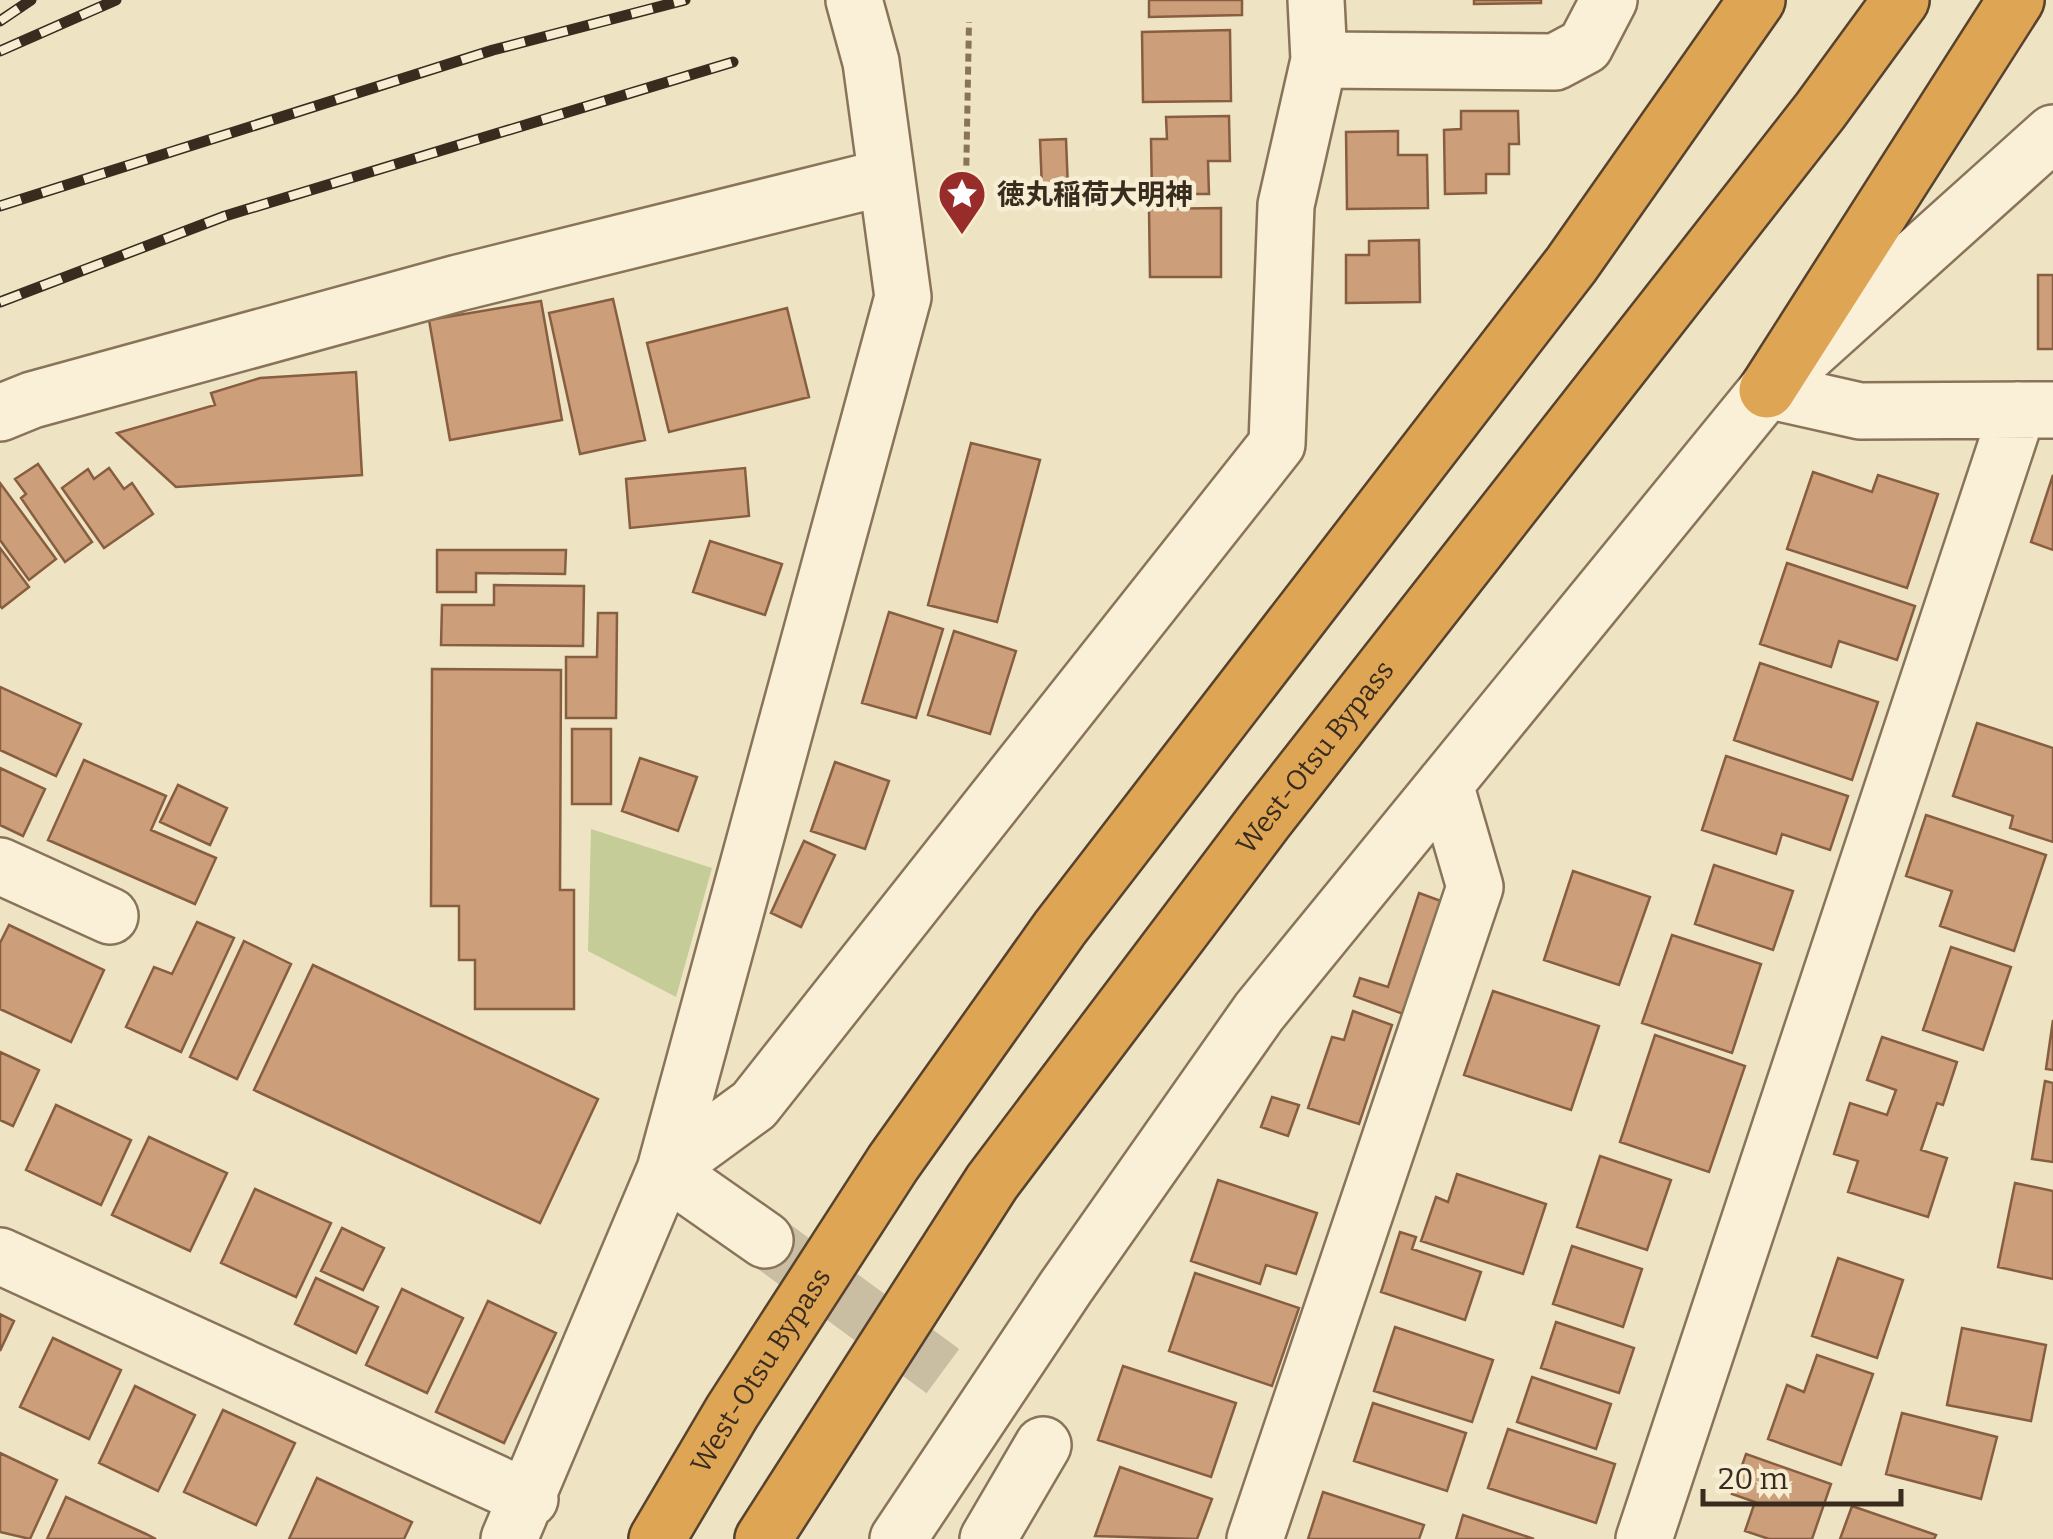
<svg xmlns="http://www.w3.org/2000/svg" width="2053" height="1539" viewBox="0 0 2053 1539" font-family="Bitter,'Noto Sans JP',serif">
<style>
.green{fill:#c5cc97}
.building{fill:#cc9e79;stroke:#885e40;stroke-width:2.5}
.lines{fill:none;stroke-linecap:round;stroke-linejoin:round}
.minor-tunnel{stroke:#cabea2;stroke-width:55;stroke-dasharray:55 28;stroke-linecap:butt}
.minor-casing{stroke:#89745a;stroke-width:60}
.highway-casing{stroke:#56422e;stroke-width:60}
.path{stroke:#89745a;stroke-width:6;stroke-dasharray:8 5;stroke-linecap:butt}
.minor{stroke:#f9f0d7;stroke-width:55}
.highway{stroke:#dea554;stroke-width:55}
.rail-casing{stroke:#392c1e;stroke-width:11}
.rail{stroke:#f6edd3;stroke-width:8;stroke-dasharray:22;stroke-linecap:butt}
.labels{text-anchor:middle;stroke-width:9;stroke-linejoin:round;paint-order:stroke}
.poi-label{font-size:28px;font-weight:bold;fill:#392c1e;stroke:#f6edd3;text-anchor:start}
.street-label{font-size:28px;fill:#392c1e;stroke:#f6edd3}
</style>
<rect width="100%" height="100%" fill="#eee3c3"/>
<!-- green -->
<path class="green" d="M591,829L712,868L676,997L588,951Z"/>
<!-- building -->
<path class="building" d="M1149,0H1242V15L1149,17Z
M1474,0H1541V3L1474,4Z
M1230,30L1231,101L1143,102L1142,32Z
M1461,111H1518L1519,144H1509V174H1486V193L1445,194L1444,130L1461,129Z
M1229,116L1230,161H1208L1209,194H1152L1151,139H1167L1166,117Z
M1398,131V155H1427L1428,208L1347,209L1346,132Z
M1066,139L1068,189H1042L1040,140Z
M1221,208V277H1150L1149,209Z
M1419,240L1420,302L1346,303V255H1369V241Z
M2038,275H2053V349H2038Z
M613,299L645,440L580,454L549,313Z
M541,301L562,420L450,440L429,320Z
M787,308L809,397L669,432L647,343Z
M356,372L362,475L176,487L117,433L215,405L211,393L260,378Z
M971,443L1040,460L997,622L928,605Z
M38,464L92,542L65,562L21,498L26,494L15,479Z
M109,468L124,489L132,483L153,514L104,548L62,488L88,469L94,479Z
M745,468L749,516L630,528L626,479Z
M1813,472L1872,492L1878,475L1938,494L1907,588L1787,549Z
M2053,475V550L2031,542Z
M0,483L56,559L29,580L0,540Z
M710,541L782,564L765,615L693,592Z
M0,548L29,587L2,608L0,606Z
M437,550H566L565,574L476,573V592H437Z
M1787,563L1915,606L1897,660L1839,641L1831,667L1760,644Z
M494,585L584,586L583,646L441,645L442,605H494Z
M889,612L943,629L916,718L862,703Z
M598,613H617L616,718H566V657H597Z
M954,631L1016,651L990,734L928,715Z
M1760,663L1878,702L1852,780L1734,740Z
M432,669L561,670L560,890H574V1009H475V960H459V906H431Z
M0,687L81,724L56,776L0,750Z
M1977,723L2053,748V842L2010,828L2013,816L1953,796Z
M572,729H611V804H572Z
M1726,756L1848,796L1830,850L1782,834L1776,854L1702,830Z
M640,758L697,777L678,831L622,811Z
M84,760L166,796L151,830L216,858L195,904L48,840Z
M835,762L889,781L865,849L811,831Z
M0,768L45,789L23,836L0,825Z
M178,785L227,808L210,845L160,822Z
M1926,815L2046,855L2014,951L1940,926L1952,891L1906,876Z
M804,841L835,855L801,927L771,913Z
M1714,865L1793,891L1773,950L1695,924Z
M1573,871L1650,897L1619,985L1544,960Z
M1419,893L1441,901L1403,1014L1354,996L1360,978L1388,987Z
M197,922L234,938L181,1052L126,1027L154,967L172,974Z
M9,925L104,970L71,1042L0,1009V943Z
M1672,935L1761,964L1732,1053L1642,1023Z
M244,941L291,964L237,1079L190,1057Z
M1951,947L2011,967L1983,1050L1923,1030Z
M313,965L598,1099L540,1223L254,1090Z
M1493,991L1599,1026L1571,1110L1464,1075Z
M1353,1011L1392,1025L1359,1124L1308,1108L1332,1037L1344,1040Z
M2053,1020V1070L2046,1069Z
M1655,1035L1745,1066L1709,1172L1620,1142Z
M1882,1037L1957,1062L1943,1105L1937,1103L1921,1150L1947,1158L1928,1217L1848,1192L1858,1161L1834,1154L1850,1103L1887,1115L1896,1090L1867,1080Z
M0,1052L39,1070L13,1126L0,1120Z
M2045,1081L2053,1083V1162L2032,1159Z
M1272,1097L1299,1105L1288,1136L1261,1127Z
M56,1105L131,1140L101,1205L26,1170Z
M149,1137L227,1173L190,1251L112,1215Z
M1600,1156L1671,1180L1647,1250L1577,1227Z
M1457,1174L1546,1204L1523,1274L1421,1241L1436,1197L1448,1202Z
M1218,1180L1317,1213L1296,1274L1266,1265L1260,1284L1191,1261Z
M2015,1183L2053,1191V1279L1998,1267Z
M255,1189L331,1223L296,1297L221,1263Z
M342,1228L384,1248L363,1290L321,1271Z
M1400,1232L1416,1237L1412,1249L1481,1272L1465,1320L1381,1292Z
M1572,1246L1642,1269L1623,1327L1553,1304Z
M1838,1258L1903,1280L1877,1358L1812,1336Z
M1195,1273L1299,1308L1272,1386L1169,1351Z
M316,1278L378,1307L356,1353L295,1324Z
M402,1289L463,1318L427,1393L366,1365Z
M488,1301L556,1333L504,1443L436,1412Z
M0,1314L14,1321L0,1351Z
M1556,1322L1634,1348L1619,1393L1541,1368Z
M1395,1327L1493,1360L1472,1422L1374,1391Z
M1962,1328L2046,1345L2031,1421L1947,1405Z
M53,1338L121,1370L89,1439L20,1407Z
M1817,1355L1873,1374L1841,1465L1768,1439L1787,1385L1804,1392Z
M1123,1366L1236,1403L1211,1477L1098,1440Z
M1532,1377L1611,1404L1596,1449L1517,1422Z
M135,1386L195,1415L158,1491L99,1463Z
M1373,1403L1466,1433L1447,1491L1354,1461Z
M223,1410L295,1443L256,1525L184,1492Z
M1902,1413L1997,1437L1981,1499L1886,1474Z
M1508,1429L1615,1464L1596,1523L1488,1488Z
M0,1453L57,1480L30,1539L0,1532Z
M1746,1454L1831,1484L1812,1539H1769L1745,1531L1755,1502L1732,1494Z
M1120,1467L1212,1499L1197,1539L1095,1536Z
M317,1478L412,1522L404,1539H289Z
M1323,1492L1424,1525L1419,1539H1308Z
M66,1497L146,1534L156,1539H47Z
M1852,1506L1936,1535L1934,1539H1840Z
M1463,1515L1534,1539H1456Z"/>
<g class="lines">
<!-- minor-tunnel -->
<path class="minor-tunnel" d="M765,1240L1043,1445"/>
<!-- minor casing -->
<g class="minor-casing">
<path id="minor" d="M1316,0L1319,60L1555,62L1585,46L1609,0
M1767,390L1860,411L2051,410
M0,413L32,400L458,283L886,177
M0,866L110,916
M765,1240L665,1170L754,1105L1277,444L1286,205L1319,60
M0,1256L530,1499
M509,1539L665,1170L903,297L871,62L854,0
M898,1539L1066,1287L1259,1012L1767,390L2053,133
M988,1539L1043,1445
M1255,1539L1475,887L1445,784
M1644,1539L2018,410"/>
</g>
<!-- highway casing -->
<g class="highway-casing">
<g id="highway">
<path d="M1767,390L2016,0"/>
<path id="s1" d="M657,1539L732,1412L893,1163L1060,928L1571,265L1757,0"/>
<path id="s2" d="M763,1539L992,1182L1265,820L1820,111L1901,0"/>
</g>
</g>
<!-- path -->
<path class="path" d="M954,201L966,183L969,22"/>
<!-- minor -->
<use href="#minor" class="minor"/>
<!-- highway -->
<use href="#highway" class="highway"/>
<!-- rail casing -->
<g class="rail-casing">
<path id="rail" d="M0,21L31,0
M0,51L116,0
M0,206L493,50L685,0
M0,302L225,216L733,62"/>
</g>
<!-- rail -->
<use href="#rail" class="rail"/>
</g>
<!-- icons -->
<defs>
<g id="sight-pin" transform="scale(2.5)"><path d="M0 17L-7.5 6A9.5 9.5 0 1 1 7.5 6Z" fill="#982c2a" stroke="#f6edd3"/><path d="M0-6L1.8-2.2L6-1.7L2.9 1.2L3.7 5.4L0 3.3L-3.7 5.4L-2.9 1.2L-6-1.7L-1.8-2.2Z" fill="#fff"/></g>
</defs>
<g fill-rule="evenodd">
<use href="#sight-pin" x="962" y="194"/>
</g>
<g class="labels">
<!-- poi labels -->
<g class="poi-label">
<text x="997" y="204">徳丸稲荷大明神</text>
</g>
<!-- street labels -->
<g class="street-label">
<text dy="10" stroke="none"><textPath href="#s2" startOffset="958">West-Otsu Bypass</textPath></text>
<text dy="10" stroke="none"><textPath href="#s1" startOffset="198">West-Otsu Bypass</textPath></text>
</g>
</g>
<!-- scale -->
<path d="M1703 1489v15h198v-15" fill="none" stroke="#392c1e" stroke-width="5"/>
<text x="1718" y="1489" font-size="30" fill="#392c1e" stroke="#f6edd3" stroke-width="8" paint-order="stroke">20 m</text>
</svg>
